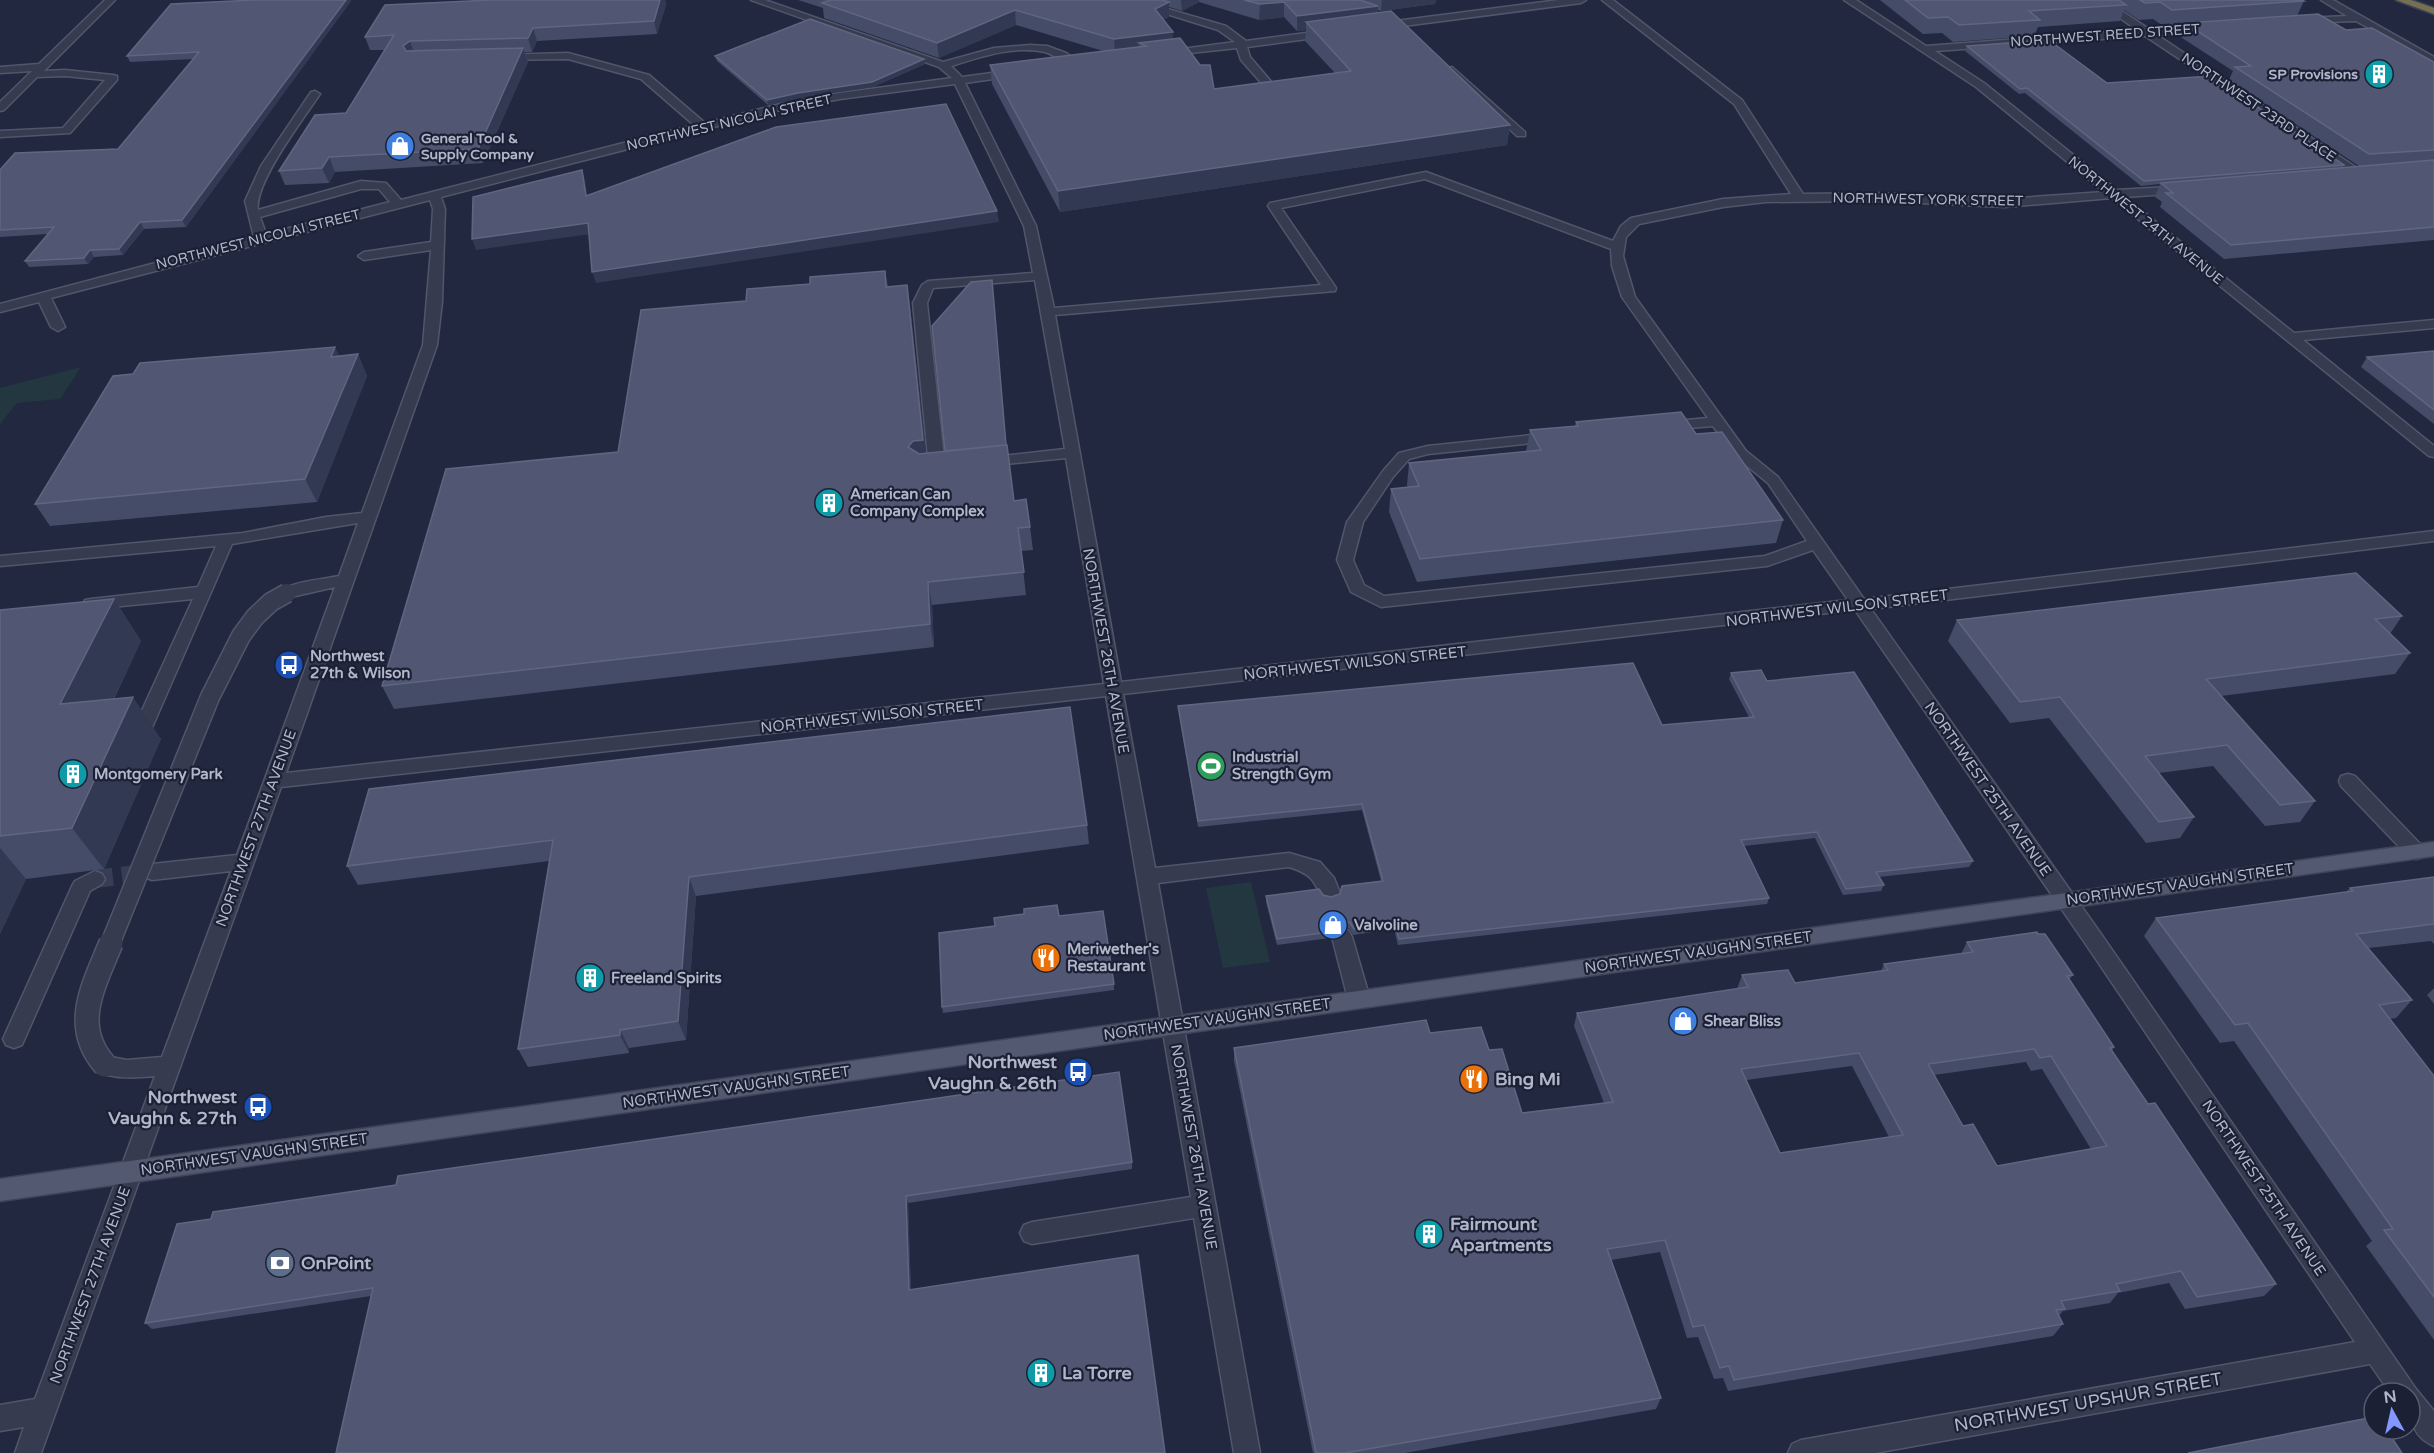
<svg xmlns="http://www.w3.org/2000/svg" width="2434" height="1453" viewBox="0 0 2434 1453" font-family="'Varela Round',sans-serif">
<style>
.green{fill:#233741}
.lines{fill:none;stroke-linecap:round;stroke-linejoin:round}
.minor-tunnel{stroke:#373d55;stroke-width:18;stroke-dasharray:18 9;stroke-linecap:butt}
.minor-casing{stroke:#51566a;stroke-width:3}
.major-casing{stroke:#3f4458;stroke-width:3}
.highway-casing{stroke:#3e4357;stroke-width:3}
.minor{fill:#363b50;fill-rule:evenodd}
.major{fill:#535970;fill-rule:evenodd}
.highway{fill:#767052;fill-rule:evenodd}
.minor-bridge-far1-casing{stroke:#51566a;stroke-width:21;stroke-linecap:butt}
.minor-bridge-casing{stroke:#51566a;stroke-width:26;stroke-linecap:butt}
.minor-bridge-far1{stroke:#363b50;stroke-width:18}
.minor-bridge{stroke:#363b50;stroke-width:23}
.wall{fill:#454c67;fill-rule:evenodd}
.shaded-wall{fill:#323953}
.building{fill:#515772;stroke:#606680;stroke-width:1.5;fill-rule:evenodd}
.labels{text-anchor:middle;stroke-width:4.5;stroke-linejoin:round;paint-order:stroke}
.far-street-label{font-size:14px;fill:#b2b6cb;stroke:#1b2034}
.far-poi-label{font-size:14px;font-weight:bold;fill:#b2b6cb;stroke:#1b2034;text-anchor:end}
.poi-label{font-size:15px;font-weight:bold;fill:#b2b6cb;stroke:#1b2034;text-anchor:start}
.street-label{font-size:15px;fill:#b2b6cb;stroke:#1b2034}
.near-poi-label{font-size:18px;font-weight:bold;fill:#b2b6cb;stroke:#1b2034;text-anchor:start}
.near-street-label{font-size:18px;fill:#b2b6cb;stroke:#1b2034}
</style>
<rect width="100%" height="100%" fill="#212840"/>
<!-- green -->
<path class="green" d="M81,367L60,399L17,403L0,424V388Z
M1251,882L1270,962L1223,968L1206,888Z"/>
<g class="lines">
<!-- minor-tunnel -->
<path class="minor-tunnel" d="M95,879L152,872"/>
<!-- minor casing -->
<g class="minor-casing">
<path id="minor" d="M105,0H115L44,71L65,70L113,75L117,76V80L70,133L0,137V131L63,128L105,80L65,76L37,77L4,110L0,111V102L32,71L0,73V67L39,64Z
M751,0H765L943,62L994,48L1030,45L1047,46L1066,53L1079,63V67C1067,69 1057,55 1045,52C1014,45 980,57 951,66L962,77L1014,70L1019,73L1014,76L965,83L1036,226L1054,308L1321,285L1268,206L1270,203L1426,172L1613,241L1621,226L1631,218L1723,199L1791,194L1734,104L1602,0H1613L1742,100L1803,194L1876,193L2005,199L2104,192L1976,87L1844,0H1856L1926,46L2137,30L2094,0H2105L2149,29L2210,26L2211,28L2206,31L2157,35L2363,172V176H2355L2145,36L1935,51L1984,83L2117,190L2185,186L2187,189L2181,193L2125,197L2294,333L2434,320V328L2303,340L2434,446V457L2429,456L2112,198L2005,207L1876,201L1766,202L1723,207L1639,224L1626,237L1623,256L1635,297L1746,451L1778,477L1864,599L2434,531V541L1871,609L2099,931L2416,1389L2434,1411V1446C2410,1436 2410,1416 2410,1393H2390L2370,1364L1875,1453H1788L1792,1444L1801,1440L2355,1342L2085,943L1855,610L1123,694L1155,868L1289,853L1320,862L1334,878L1340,893L1337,899L1330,901L1323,899C1313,879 1311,874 1289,867L1158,883L1260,1453H1234L1194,1218L1032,1244L1024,1241L1020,1233L1024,1225L1032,1222L1191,1197L1106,696L281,787L41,1453H15L24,1427L0,1431V1405L35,1399L155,1076C135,1078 117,1079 97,1072L94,1065L97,1058L105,1056L127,1060L162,1057L231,871L152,880L145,877L142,872L145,867L152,864L237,855L335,587L287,598L281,597L279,593C287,582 325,579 339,576L358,523L232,544L151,730L148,735L142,736L136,735L133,730L193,599L91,609L85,608L83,604L85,600L91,599L198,587L216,546L0,566V556L243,533L326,517L362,513L423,345L431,250L364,260L358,256L364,252L431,242L433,209L430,200L51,298L65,327L58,331L51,327L39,302L0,312V304L254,237L245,201L261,166L311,92L315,91L320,94C304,118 254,183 258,210L361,181L386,183L401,200L694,125L641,79L568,59L497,60V56L501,55L568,53L649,75L705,123L780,104L840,93L952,78L939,67ZM955,84L1024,226L1033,273L928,281L922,285L913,303L929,468L937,473L945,468L927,303L933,288L1035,280L1065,449L984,458L977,462L984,466L1066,458L1104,684L286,773L437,345L442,302L445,209L441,197L780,110L840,99ZM1425,179L1611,249L1612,266L1622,297L1708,418L1665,422L1658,426L1665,430L1713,426L1736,457L1768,483L1807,541L1765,556L1384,596L1364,585L1353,560L1363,522L1393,477L1409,459L1428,454L1551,441L1558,437L1551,433L1428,446L1399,453L1383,471L1347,522L1337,560L1351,592L1381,607L1767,566L1813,550L1848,600L1121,682L1055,315L1335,291L1336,288L1281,208ZM361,189H379L390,202L266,234L260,217Z
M1122,0H1137L1226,26L1246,41L1329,30L1334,33L1329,36L1247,47L1250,57L1274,85L1269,88L1265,87L1241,60L1237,48L1162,56L1161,54L1166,51L1235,42L1218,30Z
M1559,0H1586L1581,3L1380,29L1375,26L1380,23Z
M2321,0H2333L2434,57V64L2356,21L2302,23V19L2305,18L2347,16Z
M1452,67L1525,132V136H1517L1448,72V68Z
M2348,774L2355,776L2423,847L2426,852L2423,857L2416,859L2409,857L2341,786L2339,781L2341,776Z
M95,871L102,874L105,879L102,884L90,891L22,1045L14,1048L6,1045L3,1039L72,886L75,881Z
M1342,929L1349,931L1352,937L1370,999L1366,1005L1359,1008L1352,1005L1348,999L1332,937L1335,931Z"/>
</g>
<!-- major casing -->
<g class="major-casing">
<path id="major" d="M2434,842V856L0,1201V1179Z"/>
</g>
<!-- highway casing -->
<g class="highway-casing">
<path id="highway" d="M2396,0H2411L2434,8V14Z"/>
</g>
<!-- minor -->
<use href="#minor" class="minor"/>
<!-- major -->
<use href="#major" class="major"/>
<!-- highway -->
<use href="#highway" class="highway"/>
<!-- minor-bridge-far1 casing -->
<g class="minor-bridge-far1-casing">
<path id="minor-bridge-far1" d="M110,944L210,697L241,636L255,617L271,602L287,593"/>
</g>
<!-- minor-bridge casing -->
<g class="minor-bridge-casing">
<path id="minor-bridge" d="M105,1065C70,1026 94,985 111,943"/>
</g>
<!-- minor-bridge-far1 -->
<use href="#minor-bridge-far1" class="minor-bridge-far1"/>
<!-- minor-bridge -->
<use href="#minor-bridge" class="minor-bridge"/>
</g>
<!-- wall -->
<path class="wall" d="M254,0H351V1L186,227L144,229L123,255L94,257L88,264L29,267L25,261L48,234L0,237V170L118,149L194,59L130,62L127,56Z
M491,0H665L666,5L657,34L537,41L532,52H525L528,62L483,163L335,172L329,183L285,185L279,171L346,113L385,50H370L365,37Z
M798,0H1436L1435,4L1381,11L1378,10V13L1510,125L1507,145L1060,212L992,84L990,65L1103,51L1016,25L939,58L824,18L823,8ZM1199,2L1259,20L1284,17L1297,31L1306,30L1305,41L1335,73L1214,89L1173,39V32L1163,20L1169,17V7L1182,11Z
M1880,0H2302L2304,1L2297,16L2346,30L2434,62V240L2224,259L2160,207L2162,202L2155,197L2160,184L2141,186L2025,93L2019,94L1965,51L1967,46L2107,83L2344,165L2343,168L2359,166L2229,80L2233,71L2179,36L2184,25L2165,27L2153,19L2139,20L2124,10L2120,21L2038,27L2034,36L1953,42L1942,33L1923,34Z
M715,56L924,59L925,64L873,87L799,98L768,105L717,61Z
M885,271L888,287L910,306L926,453L1007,445L1014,501L1030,527L1033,550L1021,551L1026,595L932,605L934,647L394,709L382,686L618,452L746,301L810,284Z
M2434,351V424L2361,367L2367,357Z
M358,354L367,376L317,502L50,526L35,504L339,356Z
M1576,422L1696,434L1783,520L1776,543L1417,582L1389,512L1391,489L1408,487L1407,485L1409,463L1526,451L1530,430L1575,426Z
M114,599L141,641L114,699L161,739L104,869L26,879L0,934V610Z
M2402,616L2390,634L2410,653L2395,674L2221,696L2315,801L2300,822L2265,826L2213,766L2159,773L2194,817L2180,838L2146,843L2049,718L2010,723L1948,641L1957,620Z
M1731,673L1767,681L1973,861L1969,867L1879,877L1884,885L1881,891L1843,895L1815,838L1744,846L1769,898L1767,904L1398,945L1394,929L1353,935L1350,929L1341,927L1333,930L1330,938L1277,945L1266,902V896L1323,895L1331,897L1381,881L1362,810L1198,827L1179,712L1178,706L1662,725L1749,717L1729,679Z
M369,789L1087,825L1089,844L696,896L686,1040L629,1048V1053L528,1067L518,1049L549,861L358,885L347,866Z
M2434,877V944L2431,941L2369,948L2412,1000L2396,1018L2389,1019L2434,1076V1340L2366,1246L2372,1241L2234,1041L2220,1043L2144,936L2156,918L2346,892L2350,888Z
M1059,916L1114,984V990L943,1013L942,1007L995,926Z
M1967,942L2073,975L2069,980L2114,1047L2112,1051L2148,1104L2276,1284L2264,1296L2185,1309L2169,1283L2118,1293L2110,1303L2063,1311L2059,1316L2063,1324L2053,1336L1728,1391L1723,1378L1714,1379L1698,1337L1687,1338L1660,1252L1611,1260L1661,1398L1656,1409L1405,1453H1313L1234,1061V1048L1430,1033L1489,1050L1522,1113L1604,1103L1574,1026L1577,1013L1737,989L1742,975L1795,983L1881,971L1884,964L1961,954ZM2026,1062L2031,1071L2042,1069L2091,1149L1997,1166L1963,1126L1934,1075ZM1852,1066L1889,1137L1780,1153L1746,1080Z
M2434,988V1004L2427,995Z
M1132,1162V1169L908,1203L911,1290L1165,1453L371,1296L152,1329L145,1323L177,1224Z"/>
<!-- shaded-wall -->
<path class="shaded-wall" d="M346,0H351V1L186,227L182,220Z
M660,0H665L666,5L657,34L654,21Z
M1181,0H1199V2L1182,11Z
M1382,0H1436L1435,4L1381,11Z
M1169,2V17L1155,25V9Z
M1284,2V17L1259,20L1260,4Z
M1378,6L1377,21L1306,22V30L1297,31V16Z
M1015,10L1016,25L939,58L937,43Z
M533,28L537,41L532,52L528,38Z
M1173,32V48L1146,46L1139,43V52L1115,55L1114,39Z
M410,41L415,55L408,59L403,46Z
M523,48L528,62L483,163L478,149Z
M924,59L925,64L873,87L799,98L768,105L767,100Z
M1510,125L1507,145L1060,212L1058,191Z
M329,157L335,172L329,183L322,168Z
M582,170L585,180L589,207L586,196Z
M997,211L999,222L755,259L596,283L592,272Z
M140,222L144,229L123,255L119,249Z
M588,223L591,234L476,250L472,239Z
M90,250L94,257L88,264L84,258Z
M907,285L910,306L927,462L908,447L913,441Z
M335,347L345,368L331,357Z
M358,354L367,376L317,502L305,479Z
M928,582L932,605L934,647L930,624Z
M114,599L141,641L91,746L60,704Z
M133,697L161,739L104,869L72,828Z
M0,848L26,879L0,934Z
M689,877L696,896L686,1040L678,1021Z
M1342,921L1341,927L1333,930L1330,938V932L1334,924Z
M620,1030L629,1048V1053L620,1035Z
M906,1196L908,1203L911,1296L909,1290Z"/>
<!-- building -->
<path class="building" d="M254,0H346L182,220L140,222L119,249L90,250L84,258L25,261L54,227L0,230V170L15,153L118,149L199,52L127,56L171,4Z
M491,0H660L654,21L533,28L528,38L410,41L403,46L406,51L523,48L478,149L329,157L322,168L279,171L315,115L346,113L394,35L365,37L385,5Z
M830,0H1162L1169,2L1155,9L1173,32L1114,39L1015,10L937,43L822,3Z
M1244,0H1360L1378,6L1297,16L1284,2L1260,4Z
M1905,0H2119L2126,5L2029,11L2040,20L1959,25L1948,17L1928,18Z
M2140,0H2302L2304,1L2172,10L2160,2L2145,3Z
M1391,11L1510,125L1058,191L990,65L1146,46L1139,43L1180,38L1200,65H1210L1214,89L1351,71L1306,22Z
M2318,14L2346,30L2372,28L2434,62V150L2369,154L2235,67L2251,66L2185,23Z
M810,19L924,59L872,82L798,93L767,100L715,56Z
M2049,40L2107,83L2211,76L2344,165L2144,181L2027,88L2020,89L1967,46Z
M946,104L997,211L592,272L588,223L472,239L473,197L582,170L586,196L776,127Z
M2434,160V227L2231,245L2166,193H2173L2161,183Z
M885,271L886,287L907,285L923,440L913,441L908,447L919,454L1007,445L1014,501L1026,499L1030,527L1018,528L1024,572L928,582L930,624L382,686L446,469L618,452L641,310L746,301L747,289L810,284V277Z
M992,280L1006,445L945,451L932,326L971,282Z
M335,347L331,357L358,354L305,479L35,504L113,376L133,374L140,363Z
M2434,351V410L2367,357Z
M1681,412L1696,434L1722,432L1783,520L1420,559L1391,489L1419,486L1409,463L1541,450L1530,430L1578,426L1576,422Z
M2356,573L2402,616L2375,619L2410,653L2206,679L2315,801L2280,805L2227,745L2145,756L2194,817L2159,822L2060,697L2020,702L1957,620Z
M114,599L60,704L133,697L72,828L0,836V610Z
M1633,663L1662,725L1754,717L1731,673L1761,670L1767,681L1854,672L1973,861L1876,872L1884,885L1846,889L1817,832L1741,840L1769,898L1399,939L1395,923L1354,929L1350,923L1342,921L1334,924L1330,932L1277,939L1266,896L1319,889L1323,895L1331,897L1340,894L1342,886L1383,881L1362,804L1198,821L1178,706Z
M1070,707L1087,825L689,877L678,1021L620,1030V1035L518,1049L553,840L347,866L369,789Z
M2434,877V924L2356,934L2412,1000L2379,1005L2434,1076V1297L2384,1230L2393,1229L2248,1023L2235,1025L2156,918L2353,891L2350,888Z
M1057,905L1059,916L1103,911L1114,984L942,1007L939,933L995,926L994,918L1024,914V909Z
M2037,932L2038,934H2045L2073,975L2067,976L2114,1047L2110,1048L2148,1104L2155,1103L2276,1284L2197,1297L2181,1271L2116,1284L2120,1291L2061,1301L2065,1309L2056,1310L2063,1324L1734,1380L1729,1366L1720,1368L1704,1325L1693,1327L1665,1240L1607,1249L1661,1398L1345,1453H1316L1234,1048L1426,1020L1430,1033L1481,1027L1489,1050L1502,1049L1522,1113L1613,1102L1577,1013L1748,987L1742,975L1788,970L1795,983L1888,970L1884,964L1973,952L1967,942ZM2034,1049L2040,1058L2051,1056L2107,1146L1997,1166L1973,1124L1963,1126L1928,1064ZM1859,1053L1903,1135L1780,1153L1741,1069Z
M1119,1072L1132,1162L906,1196L909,1290L1138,1255L1165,1453H336L373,1288L145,1323L177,1224L211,1219L213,1212L396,1185L398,1176Z
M2374,1417V1429H2386L2402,1453H2188Z"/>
<!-- icons -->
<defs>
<g id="building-disc" transform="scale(1.5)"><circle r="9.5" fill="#0f9aa8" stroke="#1b2034"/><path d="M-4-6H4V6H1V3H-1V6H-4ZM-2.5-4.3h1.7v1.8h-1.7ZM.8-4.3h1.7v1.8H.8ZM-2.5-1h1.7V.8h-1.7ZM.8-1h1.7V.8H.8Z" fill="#fff"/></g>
<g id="shop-disc" transform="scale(1.5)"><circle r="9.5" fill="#3f7fe0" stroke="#1b2034"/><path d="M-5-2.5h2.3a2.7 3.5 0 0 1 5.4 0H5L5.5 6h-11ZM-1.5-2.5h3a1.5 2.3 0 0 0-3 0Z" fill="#fff"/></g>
<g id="bus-disc" transform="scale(1.5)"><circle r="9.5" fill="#1a4fb4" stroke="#1b2034"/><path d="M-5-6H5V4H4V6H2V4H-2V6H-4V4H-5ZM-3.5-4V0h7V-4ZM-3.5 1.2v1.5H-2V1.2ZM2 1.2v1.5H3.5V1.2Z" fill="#fff"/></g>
<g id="stadium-disc" transform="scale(1.5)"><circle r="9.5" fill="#2e9e5b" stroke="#1b2034"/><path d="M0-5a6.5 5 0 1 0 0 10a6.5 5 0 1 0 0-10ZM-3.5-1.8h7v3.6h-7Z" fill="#fff"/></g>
<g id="restaurant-disc" transform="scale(1.5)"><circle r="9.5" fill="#e8710a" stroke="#1b2034"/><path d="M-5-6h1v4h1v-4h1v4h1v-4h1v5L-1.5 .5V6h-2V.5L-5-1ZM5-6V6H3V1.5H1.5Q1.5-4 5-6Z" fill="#fff"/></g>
<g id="bank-disc" transform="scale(1.5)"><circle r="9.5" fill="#5c6f8a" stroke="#1b2034"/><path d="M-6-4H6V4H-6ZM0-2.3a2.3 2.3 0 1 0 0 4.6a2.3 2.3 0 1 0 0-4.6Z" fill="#fff"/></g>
</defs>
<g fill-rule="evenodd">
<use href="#building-disc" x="2379" y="74"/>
<use href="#shop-disc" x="400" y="146"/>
<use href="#building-disc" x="829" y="503"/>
<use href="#bus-disc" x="289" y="665"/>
<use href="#stadium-disc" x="1211" y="766"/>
<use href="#building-disc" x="73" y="774"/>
<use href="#shop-disc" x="1333" y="925"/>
<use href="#restaurant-disc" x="1046" y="958"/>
<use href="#building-disc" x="590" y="978"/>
<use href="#shop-disc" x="1683" y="1021"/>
<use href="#bus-disc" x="1078" y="1072"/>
<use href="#restaurant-disc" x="1474" y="1079"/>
<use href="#bus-disc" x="258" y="1107"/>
<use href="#building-disc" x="1429" y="1234"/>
<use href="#bank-disc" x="280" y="1263"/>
<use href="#building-disc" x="1041" y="1373"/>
</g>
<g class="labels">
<!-- far-street labels -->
<g class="far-street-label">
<text transform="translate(2105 35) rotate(-4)" y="5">NORTHWEST REED STREET</text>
<text transform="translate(2259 107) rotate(34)" y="5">NORTHWEST 23RD PLACE</text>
<text transform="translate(729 122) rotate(-13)" y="5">NORTHWEST NICOLAI STREET</text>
<text transform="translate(1928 199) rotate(1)" y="5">NORTHWEST YORK STREET</text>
<text transform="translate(2146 220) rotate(39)" y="5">NORTHWEST 24TH AVENUE</text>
<text transform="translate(258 239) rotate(-14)" y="5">NORTHWEST NICOLAI STREET</text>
</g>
<!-- far-poi labels -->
<g class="far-poi-label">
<text x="2358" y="79">SP Provisions</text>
<text x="421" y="143" text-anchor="start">General Tool &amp;<tspan x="421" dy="16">Supply Company</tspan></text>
</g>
<!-- poi labels -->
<g class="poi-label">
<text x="850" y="499">American Can<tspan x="850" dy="17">Company Complex</tspan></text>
<text x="310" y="661">Northwest<tspan x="310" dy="17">27th &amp; Wilson</tspan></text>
<text x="1232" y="762">Industrial<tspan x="1232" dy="17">Strength Gym</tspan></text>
<text x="94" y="779">Montgomery Park</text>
<text x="1354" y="930">Valvoline</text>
<text x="1067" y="954">Meriwether's<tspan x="1067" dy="17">Restaurant</tspan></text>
<text x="611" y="983">Freeland Spirits</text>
<text x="1704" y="1026">Shear Bliss</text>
</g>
<!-- street labels -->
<g class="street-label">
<text transform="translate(1837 608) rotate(-7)" y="5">NORTHWEST WILSON STREET</text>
<text transform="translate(1106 651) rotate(80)" y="5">NORTHWEST 26TH AVENUE</text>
<text transform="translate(1355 663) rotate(-6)" y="5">NORTHWEST WILSON STREET</text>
<text transform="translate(872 716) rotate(-6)" y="5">NORTHWEST WILSON STREET</text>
<text transform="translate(1988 789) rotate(55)" y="5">NORTHWEST 25TH AVENUE</text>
<text transform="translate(256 828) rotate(-70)" y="5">NORTHWEST 27TH AVENUE</text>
<text transform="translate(2180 884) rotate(-8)" y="5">NORTHWEST VAUGHN STREET</text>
<text transform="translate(1698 952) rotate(-8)" y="5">NORTHWEST VAUGHN STREET</text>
<text transform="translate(1217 1019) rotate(-8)" y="5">NORTHWEST VAUGHN STREET</text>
<text transform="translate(736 1087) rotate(-8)" y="5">NORTHWEST VAUGHN STREET</text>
<text transform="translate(1194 1147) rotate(80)" y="5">NORTHWEST 26TH AVENUE</text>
<text transform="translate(254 1154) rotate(-8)" y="5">NORTHWEST VAUGHN STREET</text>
<text transform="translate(2264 1188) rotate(56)" y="5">NORTHWEST 25TH AVENUE</text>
<text transform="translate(90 1285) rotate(-70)" y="5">NORTHWEST 27TH AVENUE</text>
</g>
<!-- near-poi labels -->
<g class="near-poi-label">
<text x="1057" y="1068" text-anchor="end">Northwest<tspan x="1057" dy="21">Vaughn &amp; 26th</tspan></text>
<text x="1495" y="1085">Bing Mi</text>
<text x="237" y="1103" text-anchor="end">Northwest<tspan x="237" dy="21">Vaughn &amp; 27th</tspan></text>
<text x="1450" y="1230">Fairmount<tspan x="1450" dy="21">Apartments</tspan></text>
<text x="301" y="1269">OnPoint</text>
<text x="1062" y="1379">La Torre</text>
</g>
<!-- near-street labels -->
<g class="near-street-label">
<text transform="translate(2088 1402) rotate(-10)" y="6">NORTHWEST UPSHUR STREET</text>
</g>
</g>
<!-- north arrow -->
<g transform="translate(2392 1411) rotate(352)"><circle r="28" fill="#1b2034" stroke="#575c70" stroke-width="1.5"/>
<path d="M0-4.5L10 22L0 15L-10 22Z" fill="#8298ff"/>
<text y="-9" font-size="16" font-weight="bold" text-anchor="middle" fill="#b2b6cb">N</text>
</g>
</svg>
